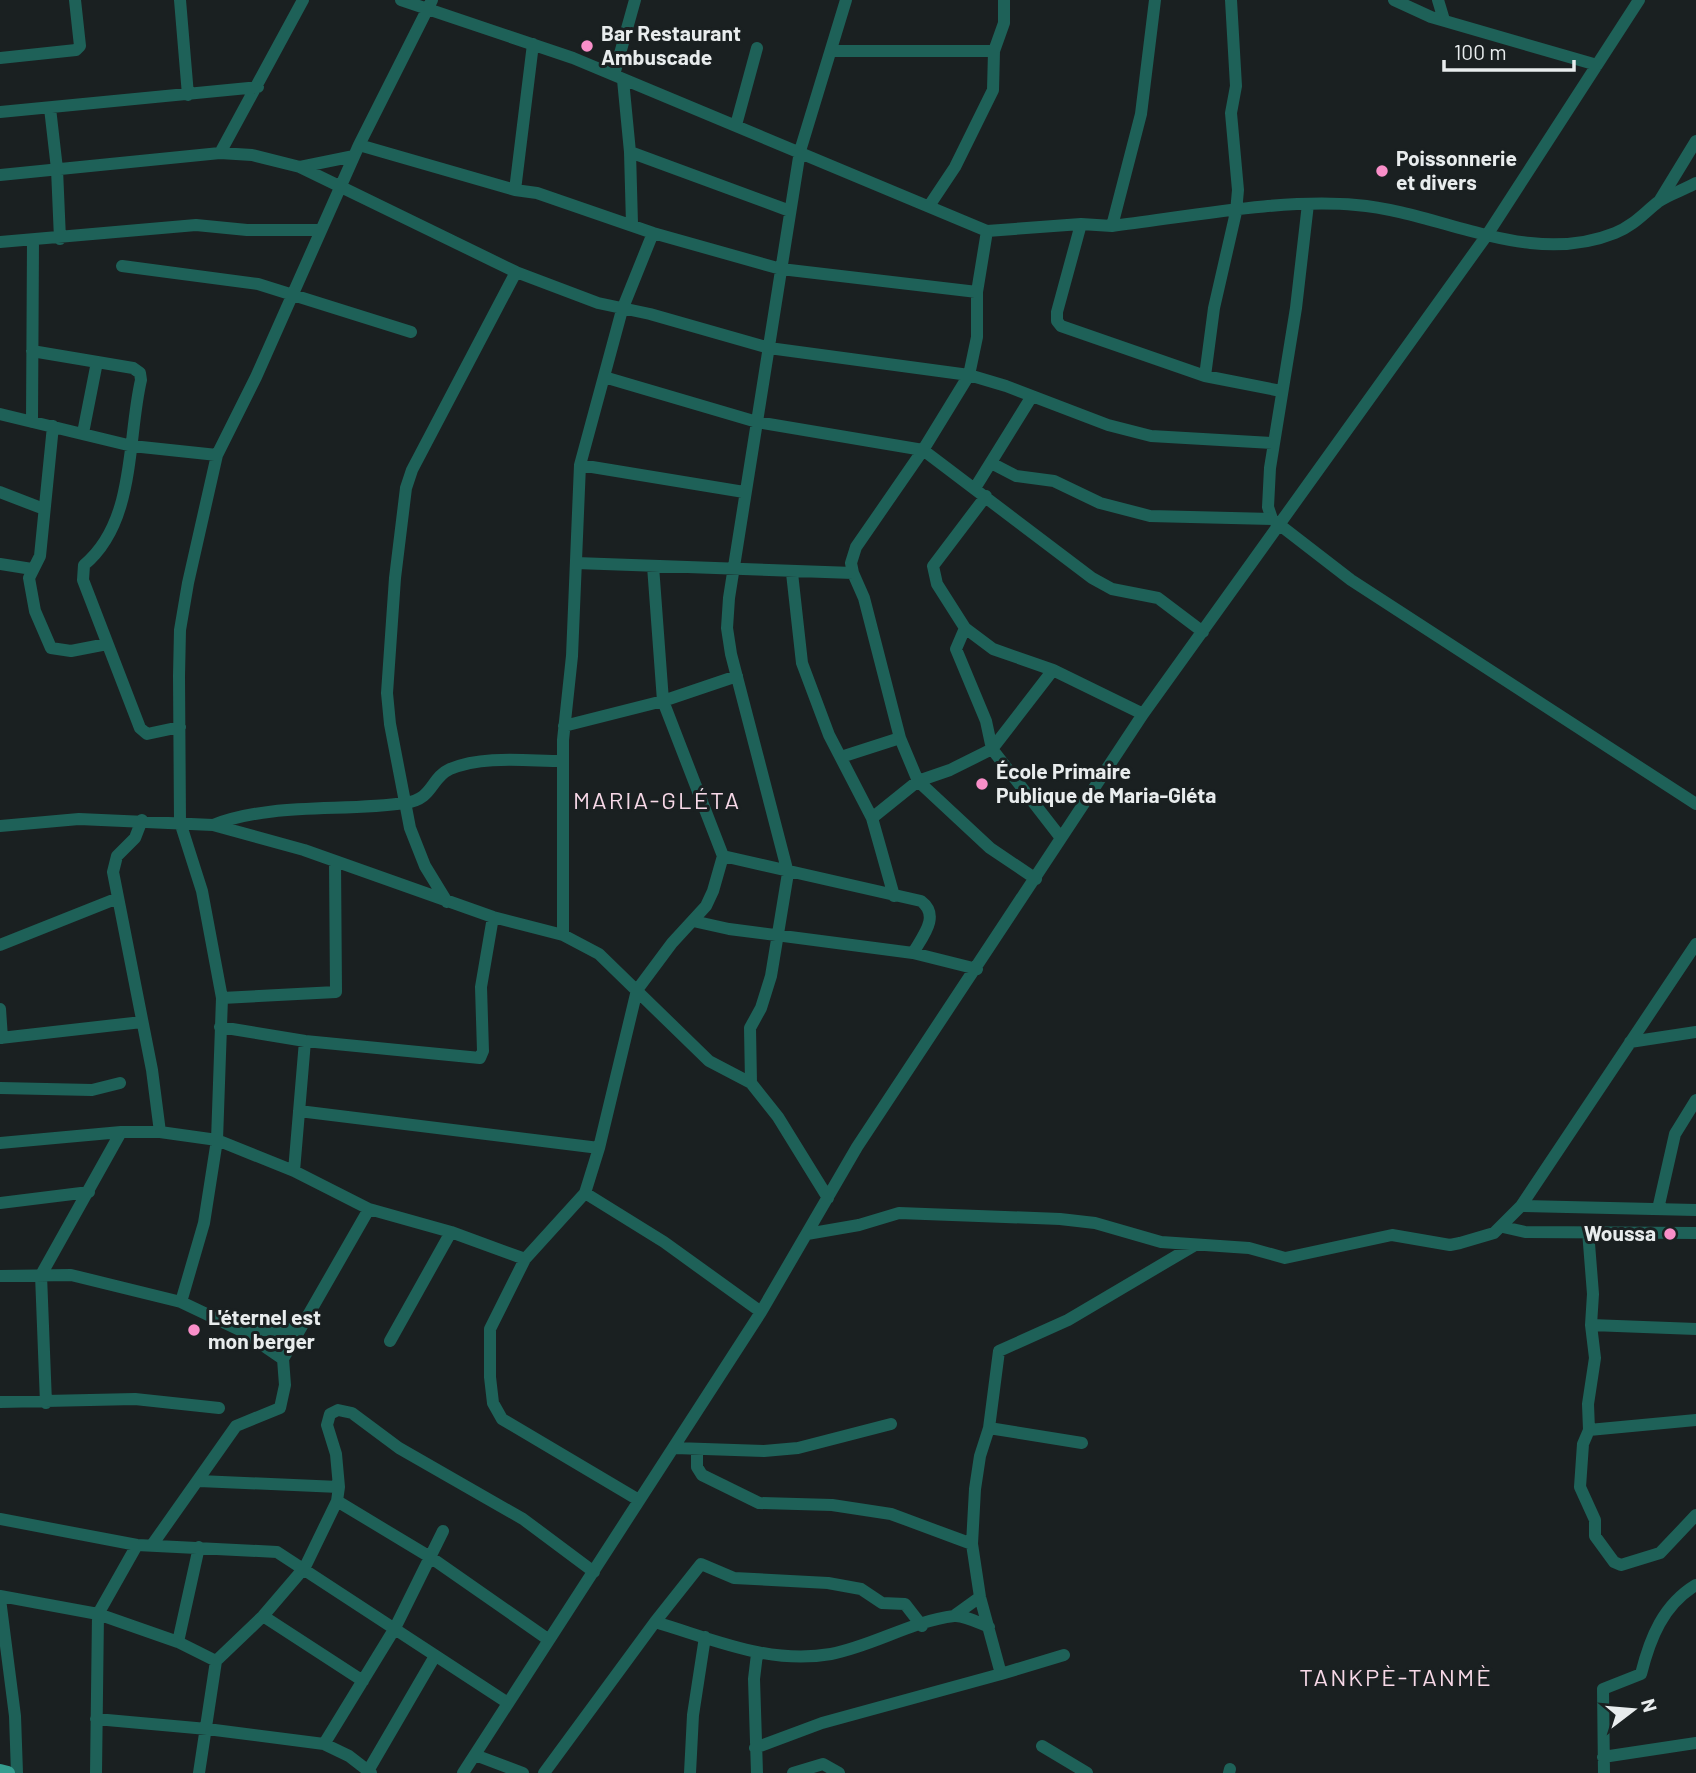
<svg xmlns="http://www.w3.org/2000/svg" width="1696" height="1773" viewBox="0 0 1696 1773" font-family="Barlow,sans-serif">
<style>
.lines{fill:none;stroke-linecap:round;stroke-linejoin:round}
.minor{stroke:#1e6158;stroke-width:12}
.major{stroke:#359d8f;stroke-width:14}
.poi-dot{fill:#f98fc9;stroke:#1a2021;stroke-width:2.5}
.labels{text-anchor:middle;stroke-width:6;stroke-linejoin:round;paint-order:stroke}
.poi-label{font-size:21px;font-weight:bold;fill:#e8eced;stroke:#1a2021;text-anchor:start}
.quarter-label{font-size:24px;letter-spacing:2px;fill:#f7d8e7;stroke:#1a2021}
</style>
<rect width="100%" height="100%" fill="#1a2021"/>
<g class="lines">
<!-- minor -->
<path class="minor" d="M180,0L188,95
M401,0L573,58L987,231L1081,224L1112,226C1186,217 1283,198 1356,205C1442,212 1528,268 1615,233C1633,226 1644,213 1658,202C1669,194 1684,190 1696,183
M1394,0L1431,17L1597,65
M1438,0L1444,20
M831,51H994
M0,58L76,50L80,46L75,0
M614,75L635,0
M623,80L630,152L632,224
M50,108L57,169L60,239
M0,112L258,87
M736,125L757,48
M359,145L515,190L537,193L653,233L781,269L977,292
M630,152L790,211
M220,153L303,0
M300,167L354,156
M0,175L220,153L252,155L300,167L516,272L598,303L650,314L769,348L969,375L1006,386L1108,425L1151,436L1274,443
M515,190L533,44
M1660,200L1696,141
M1308,204L1296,308L1270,468L1268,507L1272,519L1351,580L1696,804
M929,206L955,167L993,90L994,51L1004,23V0
M1081,224L1057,312V321L1061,326L1205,376L1281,391
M1112,226L1141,114L1155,0
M987,231L977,292V337L969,375L923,450L856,547L851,563L853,573L864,598L900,738L918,781L990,848L1036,879
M0,242L196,225L247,230H320
M122,266L258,284L411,332
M32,351L133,368L140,373L141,380C127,440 136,522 84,565L83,580L140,728L147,734L180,727
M1205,376L1214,308L1236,212L1238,190L1231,113L1236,86L1231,0
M604,377L757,422L923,450L1092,578L1112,589L1158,598L1203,632
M0,414L132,446L217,455
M32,422L33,241
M53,426L40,556L29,578L35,611L51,648L71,651L107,644
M83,433L97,362
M991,463L1016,476L1054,481L1100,503L1150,516L1272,519
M580,465L744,492
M975,488L1032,396
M0,492L44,509
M986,496L933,566L937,584L965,628L956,649L986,721L992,749L1061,838
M576,563L853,573
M0,564L32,569
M792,573L802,663L829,735L872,818L894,896
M965,628L993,649L1053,670L1143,714
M564,726L663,701L737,676
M841,757L900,738
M872,818L918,781L950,770L992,749L1053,670
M142,820L135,838L117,856L113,872L152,1070L160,1132
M213,825C273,802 342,812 405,803C434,799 430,778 450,769C484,755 527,761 563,761
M0,826L79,819L213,825L304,850L493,917L563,935L599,954L709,1061L751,1083L778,1117L828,1198
M723,856L921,901C941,916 922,937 913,953
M447,902L425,866L410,828L390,724L387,693L395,578L406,488L412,470L516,272
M693,921L729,929L913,953L977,969
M563,935V740L572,656L580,465L622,310L653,233
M0,945L118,898
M222,998L336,992L335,861
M0,1009L2,1038
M220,1027L305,1041L480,1058L483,1051L481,987L493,917
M0,1038L142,1022
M1630,1042L1696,1032
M751,1083L750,1028L761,1008L771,976L788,873L731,654L727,628L729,598L800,151L846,0
M0,1088L92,1090L120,1083
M299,1111L599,1148
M0,1143L121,1132H160L217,1140L294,1171L369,1209L451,1232L525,1259
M294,1171L305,1041
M585,1193L664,1242L761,1312
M0,1203L89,1192
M1521,1206L1696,1210
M1658,1209L1675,1134L1696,1100
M1503,1227L1525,1232L1696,1233
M1588,1231L1593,1294L1591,1325L1595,1358L1588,1404L1589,1430L1696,1420
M807,1234L859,1225L899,1213L1060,1219L1095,1223L1161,1242L1249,1248L1285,1258L1392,1235L1450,1245L1460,1243L1494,1233L1521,1206L1696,944
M0,1276L71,1275L181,1302L242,1331L283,1359
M181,1302L204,1223L217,1140L222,998L202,891L180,822L179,676L180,630L188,583L217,455L256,377L359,145L432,0
M1591,1325L1696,1329
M242,1331L298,1329
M390,1341L451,1232
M0,1402L135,1399L219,1408
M46,1403L41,1275L121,1132
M989,1428L1082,1443
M1589,1430L1583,1444L1580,1487L1595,1520V1536L1614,1562L1621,1565L1660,1553L1696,1515
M675,1448L764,1451L798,1448L891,1424
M697,1449V1467L702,1475L759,1503L832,1505L891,1514L972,1544
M199,1481L339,1487
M637,1499L502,1419L493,1403L490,1377V1329L525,1259L585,1193L599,1148L637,990L672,943L706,906L713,891L723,856L663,701L653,566
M337,1501L430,1557L549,1640
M0,1519L137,1545L277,1552L508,1703
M152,1545L236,1426L280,1408L285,1385L283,1359L369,1209
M0,1596L98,1614L178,1642L216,1661
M0,1599L15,1716L17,1773
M955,1615L980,1597
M263,1616L363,1681
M655,1622L701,1564L734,1578L828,1583L861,1589L882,1603L905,1604L922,1626
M178,1642L199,1547
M757,1654L754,1679L757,1773
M1001,1674L1064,1655
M96,1719L207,1729L324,1744L349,1756L371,1773
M324,1744L395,1628L443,1531
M1042,1746L1087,1773
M755,1748L822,1723L1001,1674L980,1597L972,1544L975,1489L980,1456L989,1428L999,1351L1068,1320L1195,1245
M475,1755L523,1773
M1603,1757L1696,1743
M368,1771L435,1656
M96,1773L98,1614L137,1545
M199,1773L216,1661L263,1616L305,1567L337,1501L339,1487L336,1454L327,1425L330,1414L338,1410L352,1413L399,1448L523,1519L594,1572
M463,1773L761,1312L857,1147L1143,714L1487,235L1639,0
M544,1773L655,1622C713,1639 769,1665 831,1654C873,1646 912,1621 954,1616C964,1615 979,1623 989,1627
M690,1773L693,1715L705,1637
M793,1773L823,1764L839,1773
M1229,1773L1230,1769
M1604,1773L1603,1689L1641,1674C1650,1638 1663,1605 1696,1585"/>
<!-- major -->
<path class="major" d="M0,1771L8,1773"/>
</g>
<!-- markers -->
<g class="poi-dot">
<circle cx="587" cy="46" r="7"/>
<circle cx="1382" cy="171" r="7"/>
<circle cx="982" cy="784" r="7"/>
<circle cx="1670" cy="1234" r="7"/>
<circle cx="194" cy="1330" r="7"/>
</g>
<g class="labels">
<!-- poi labels -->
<g class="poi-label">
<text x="601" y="41">Bar Restaurant<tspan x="601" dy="24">Ambuscade</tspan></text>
<text x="1396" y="166">Poissonnerie<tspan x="1396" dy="24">et divers</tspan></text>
<text x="996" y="779">École Primaire<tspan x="996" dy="24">Publique de Maria-Gléta</tspan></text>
<text x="1656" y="1241" text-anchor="end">Woussa</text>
<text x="208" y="1325">L'éternel est<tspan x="208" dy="24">mon berger</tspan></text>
</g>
<!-- quarter labels -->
<g class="quarter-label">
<text x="657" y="809">MARIA-GLÉTA</text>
<text x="1396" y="1686">TANKPÈ-TANMÈ</text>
</g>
</g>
<!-- north arrow -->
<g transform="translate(1633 1710) rotate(74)" stroke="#1a2021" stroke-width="5" paint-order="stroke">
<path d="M0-5L12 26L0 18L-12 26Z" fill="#e8eced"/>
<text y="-10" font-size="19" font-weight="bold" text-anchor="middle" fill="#e8eced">N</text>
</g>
<!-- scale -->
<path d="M1444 60v10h130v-10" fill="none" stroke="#e8eced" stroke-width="3.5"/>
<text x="1454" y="60" font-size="21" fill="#e8eced" stroke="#1a2021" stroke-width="5" paint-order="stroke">100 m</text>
</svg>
